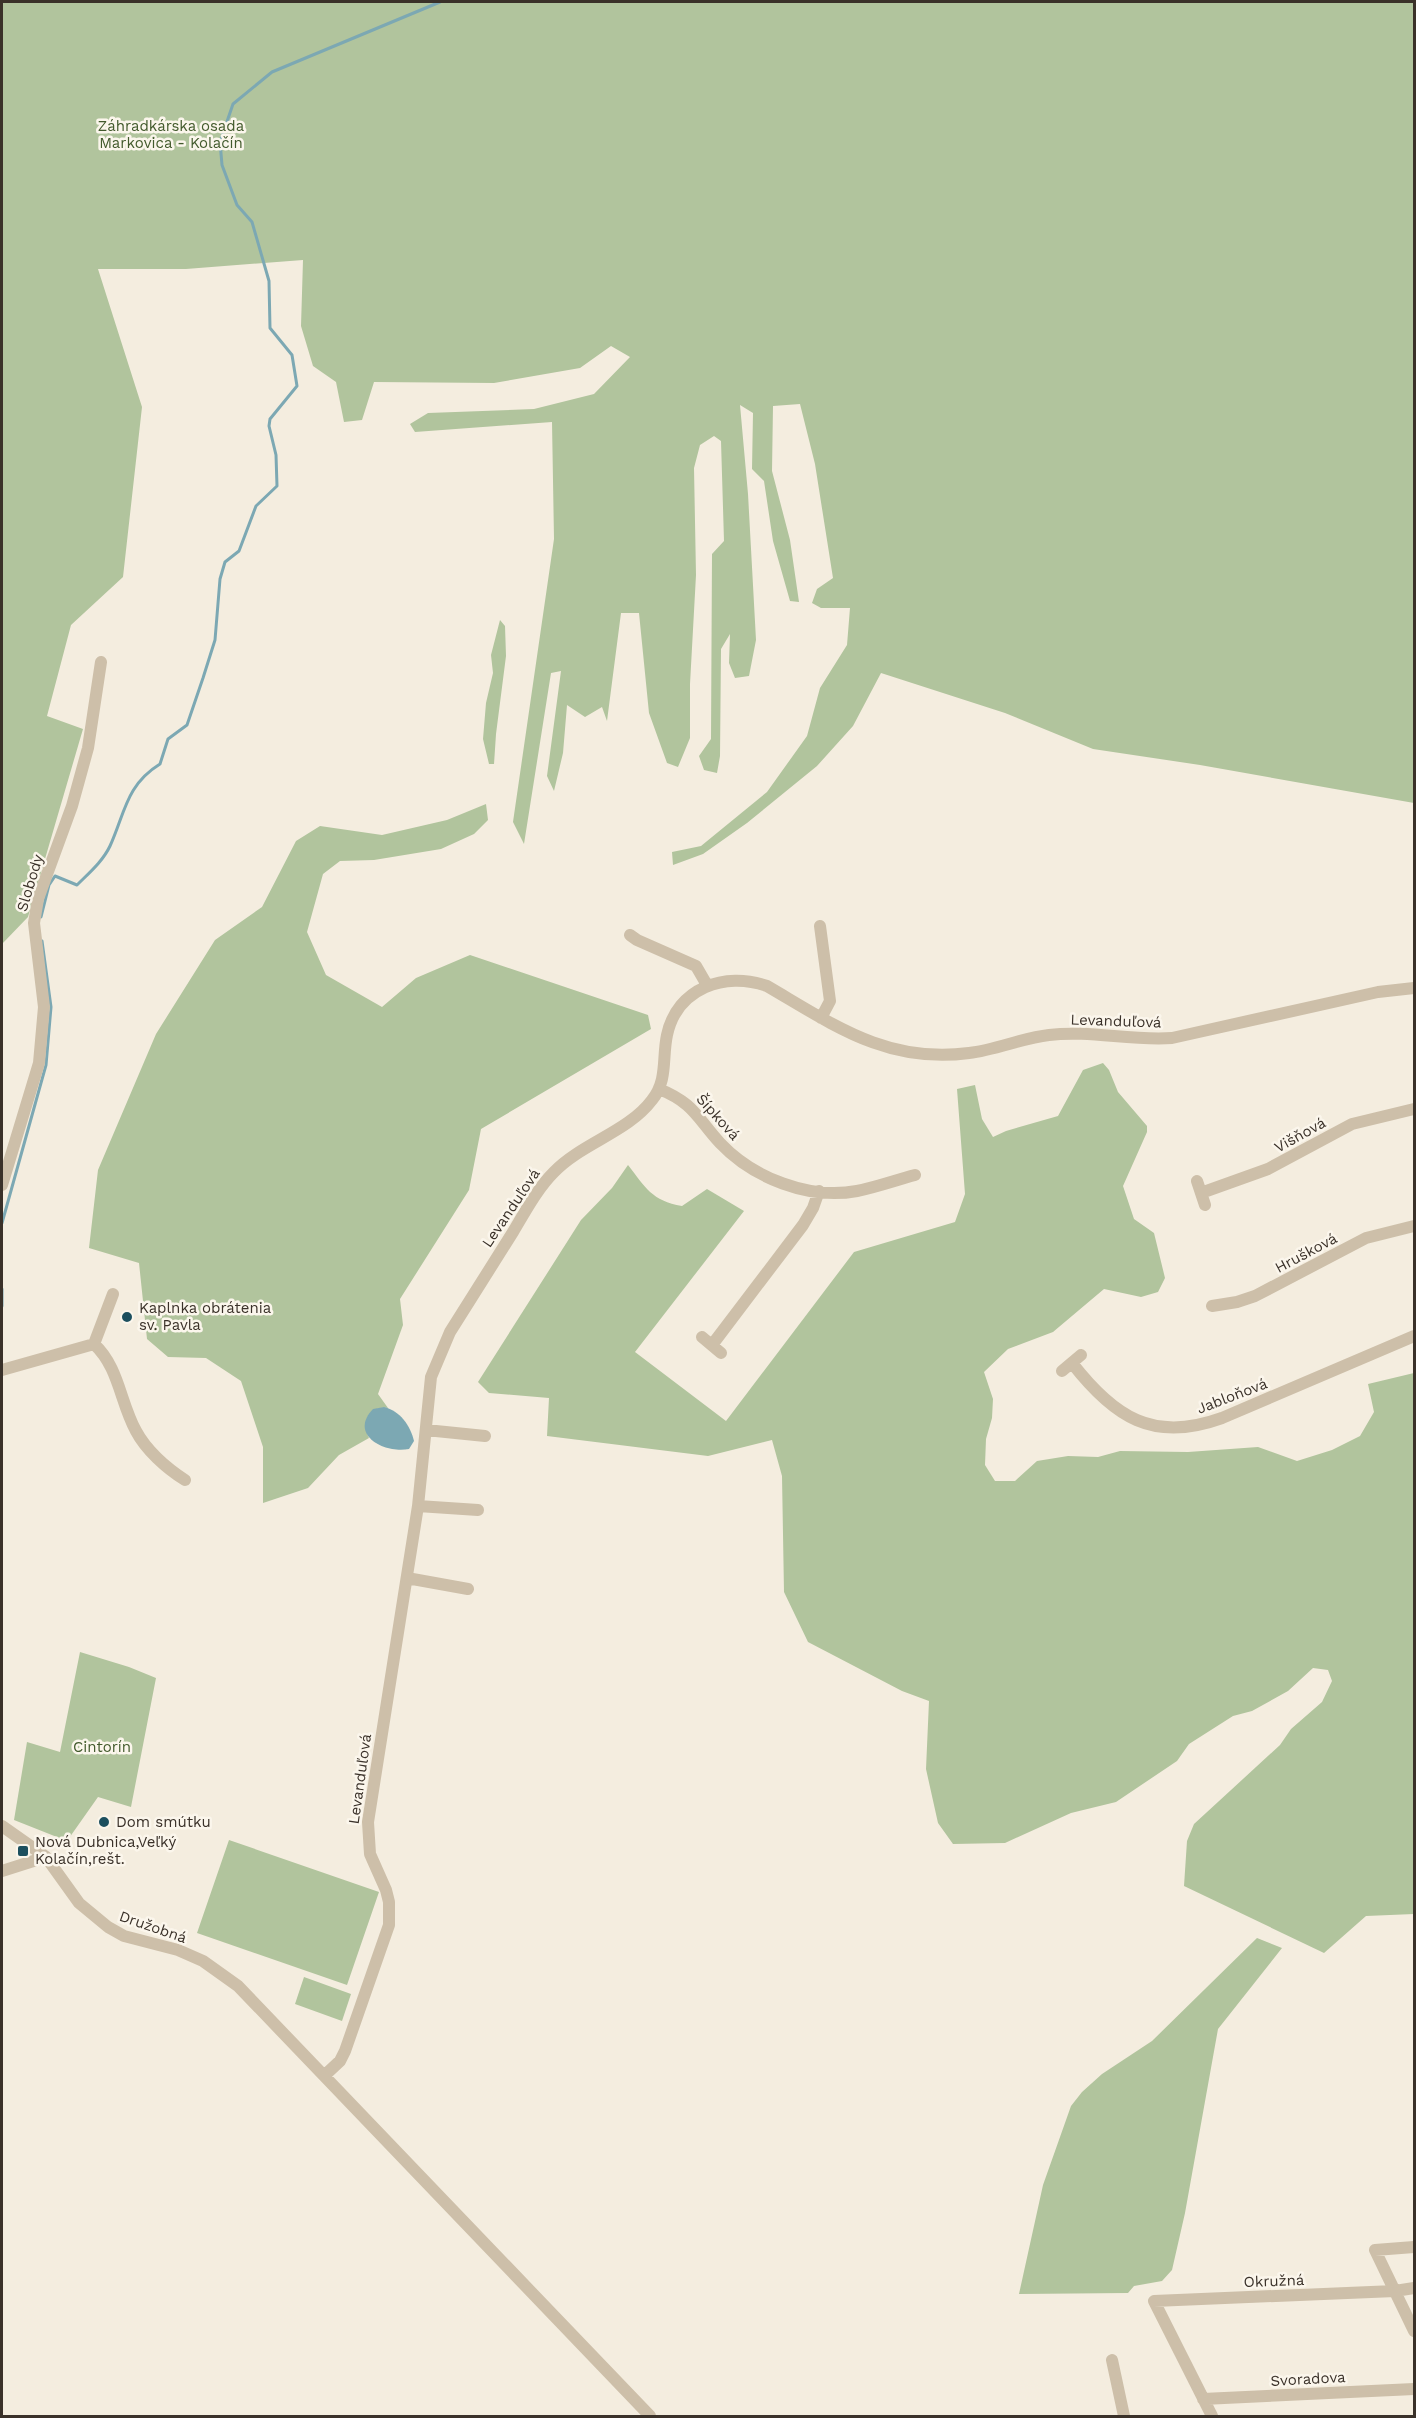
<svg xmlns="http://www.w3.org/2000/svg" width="1416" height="2418" viewBox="0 0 1416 2418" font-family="'Work Sans',sans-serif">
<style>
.green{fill:#b1c49d}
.water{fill:#7ca8b3}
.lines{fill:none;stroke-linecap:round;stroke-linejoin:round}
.stream{stroke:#7ca8b3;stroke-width:3}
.minor{stroke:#cdbfa9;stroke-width:12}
.poi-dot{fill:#1c4f5e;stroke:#fbf6ec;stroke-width:2}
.labels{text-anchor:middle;stroke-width:5;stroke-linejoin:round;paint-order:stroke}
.park-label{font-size:15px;fill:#425a2c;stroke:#fbf6ec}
.street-label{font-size:15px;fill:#3a3129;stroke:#fbf6ec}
.poi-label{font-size:15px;fill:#3a3129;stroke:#fbf6ec;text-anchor:start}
</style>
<rect width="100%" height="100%" fill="#f4eddf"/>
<!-- green -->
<path class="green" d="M2,2H1414V803L1200,765L1093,749L1005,713L881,673L853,726L817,766L747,823L703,854L673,865L672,852L701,846L767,792L807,736L820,688L847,645L850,608H821L812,603L817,589L833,578L815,464L800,404L773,406L772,471L790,540L799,602L790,601L773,541L764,481L752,469L753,413L740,405L748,494L756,640L749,676L735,678L729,663L730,634L721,649L720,756L717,773L704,770L699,756L711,739L712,554L724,541L721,441L714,436L700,445L694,468L696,575L690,684V738L678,767L667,763L649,713L639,613H621L607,721L602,707L585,717L567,705L563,753L554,791L547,776L561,671L551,673L524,844L513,822L554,539L552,422L415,432L410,424L428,413L534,409L594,394L630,357L611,346L580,368L494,383L374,382L362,420L344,422L336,382L313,366L301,326L303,260L186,269H98L142,407L123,577L71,625L47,716L83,729L28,917L2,944Z
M500,620L505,626L506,656L496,734L494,764H489L483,739L486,703L493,673L491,655Z
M486,804L488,820L474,834L441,849L374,860L340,861L323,874L307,932L326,975L382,1007L416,978L470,955L648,1015L651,1029L481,1129L469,1190L400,1299L403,1325L378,1394L388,1408C369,1405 361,1422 369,1438L339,1455L308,1488L263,1503V1447L241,1381L206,1358L168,1357L147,1339L139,1263L89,1248L98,1170L156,1034L215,940L262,907L296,841L320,826L382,835L447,820Z
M1103,1063L1109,1070L1118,1092L1147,1126V1132L1123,1186L1134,1219L1154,1233L1165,1278L1158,1292L1141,1297L1104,1289L1053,1332L1008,1349L984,1372L993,1399L992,1418L986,1439L985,1465L995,1481H1015L1037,1461L1068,1456L1098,1457L1120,1451L1188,1452L1258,1447L1297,1461L1332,1450L1360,1436L1374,1412L1368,1384L1414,1373V1914L1366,1916L1324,1953L1184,1886L1187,1841L1194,1824L1280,1745L1291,1729L1322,1702L1332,1681L1328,1670L1313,1668L1288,1691L1252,1711L1233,1716L1189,1744L1177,1761L1116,1802L1071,1813L1005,1843L953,1844L938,1823L926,1769L929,1701L902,1691L808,1642L784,1592L782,1476L772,1440L708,1456L547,1436L549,1398L489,1393L478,1382L581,1220L612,1188L628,1165C645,1187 652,1201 682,1206L707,1189L744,1211L635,1352L726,1421L854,1252L955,1222L965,1194L957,1089L975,1085L982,1119L993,1137L1006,1131L1058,1116L1083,1070Z
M80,1652L129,1667L156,1678L131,1807L98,1797L67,1841L14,1820L27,1742L60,1752Z
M229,1840L379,1892L347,1985L197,1933Z
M1257,1938L1282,1948L1218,2029L1185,2213L1172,2270L1162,2281L1134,2286L1128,2293L1019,2294L1043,2185L1071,2106L1082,2092L1102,2074L1152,2041Z
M304,1977L351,1994L342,2021L295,2004Z"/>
<!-- water -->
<path class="water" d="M384,1407C400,1411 410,1425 414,1441L409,1449C385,1454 348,1435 373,1409Z"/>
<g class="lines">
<!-- stream -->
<path class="stream" d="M41,917L49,885L55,876L77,885C89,873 103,861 110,846C125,813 126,785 160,764L168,739L187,725L203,678L215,640L220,579L225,562L239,551L256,506L277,486L276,455L269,426L270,419L297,386L292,355L270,328L269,281L252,222L237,205L222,165L220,142L233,104L272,72L440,2
M2,1223L46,1065L51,1007L42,941
M2,1289V1306"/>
<!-- minor -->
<path class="minor" d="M820,926L830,1001L821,1018
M630,935L637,940L696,966L707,985
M659,1089C694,1103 697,1118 720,1143C753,1178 809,1200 857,1191C877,1187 896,1180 915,1175
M1197,1181L1205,1205
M2,1185L39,1063L44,1007L34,923L38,899L72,806L88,748L101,662
M1201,1193L1268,1169L1352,1124L1414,1109
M1212,1306L1237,1302L1255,1296L1366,1238L1414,1226
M702,1337L721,1353
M94,1344C119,1367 120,1402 136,1431C146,1450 166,1468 185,1480
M712,1345L803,1225L813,1208L819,1191
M1072,1363C1114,1417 1153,1443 1222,1418L1414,1336
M2,1370L94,1344L113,1294
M1062,1371L1081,1355
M426,1430L485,1436
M418,1506L478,1510
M407,1578L468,1589
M2,1826L46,1857L79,1903L108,1927L124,1936L178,1950L203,1961L238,1986L650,2416
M2,1871L46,1857
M325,2075L340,2061L345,2051L389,1925V1902L386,1890L370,1854L368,1822L418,1506L431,1377L450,1332C471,1299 492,1265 513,1232C525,1212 537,1189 554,1172C582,1143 628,1132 652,1100C668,1080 662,1058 667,1035C677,988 725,971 767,986C834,1025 887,1064 969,1053C996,1050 1022,1038 1049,1035C1090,1030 1130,1041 1172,1038L1378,992L1414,988
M1414,2247L1375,2250L1414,2331
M1112,2360L1124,2416
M1203,2399L1414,2389
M1212,2416L1154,2301L1395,2291L1414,2288"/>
</g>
<!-- markers -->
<g class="poi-dot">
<circle cx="127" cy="1317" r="6"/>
<circle cx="104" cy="1822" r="6"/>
<rect x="17" y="1845" width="12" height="12" rx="3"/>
</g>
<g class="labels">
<!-- park labels -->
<g class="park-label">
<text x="171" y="131">Záhradkárska osada<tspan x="171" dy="17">Markovica - Kolačín</tspan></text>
<text x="102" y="1752">Cintorín</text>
</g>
<!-- street labels -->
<g class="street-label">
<text transform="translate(30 883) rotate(-73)" y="5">Slobody</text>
<text transform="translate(1116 1021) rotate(2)" y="5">Levanduľová</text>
<text transform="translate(718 1117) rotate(48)" y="5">Šípková</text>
<text transform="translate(1300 1135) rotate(-29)" y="5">Višňová</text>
<text transform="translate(511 1208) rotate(-56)" y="5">Levanduľová</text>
<text transform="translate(1306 1253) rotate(-28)" y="5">Hrušková</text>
<text transform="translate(1232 1396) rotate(-21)" y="5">Jabloňová</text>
<text transform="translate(360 1779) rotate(-82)" y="5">Levanduľová</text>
<text transform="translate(153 1927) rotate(19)" y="5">Družobná</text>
<text transform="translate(1274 2281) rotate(-2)" y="5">Okružná</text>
<text transform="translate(1308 2379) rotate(-3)" y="5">Svoradova</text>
</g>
<!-- poi labels -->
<g class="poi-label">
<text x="139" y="1313">Kaplnka obrátenia<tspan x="139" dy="17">sv. Pavla</tspan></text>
<text x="116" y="1827">Dom smútku</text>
<text x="35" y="1847">Nová Dubnica,Veľký<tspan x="35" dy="17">Kolačín,rešt.</tspan></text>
</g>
</g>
<!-- border -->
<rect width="1416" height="2418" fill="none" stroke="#3a3129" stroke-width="6"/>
</svg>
